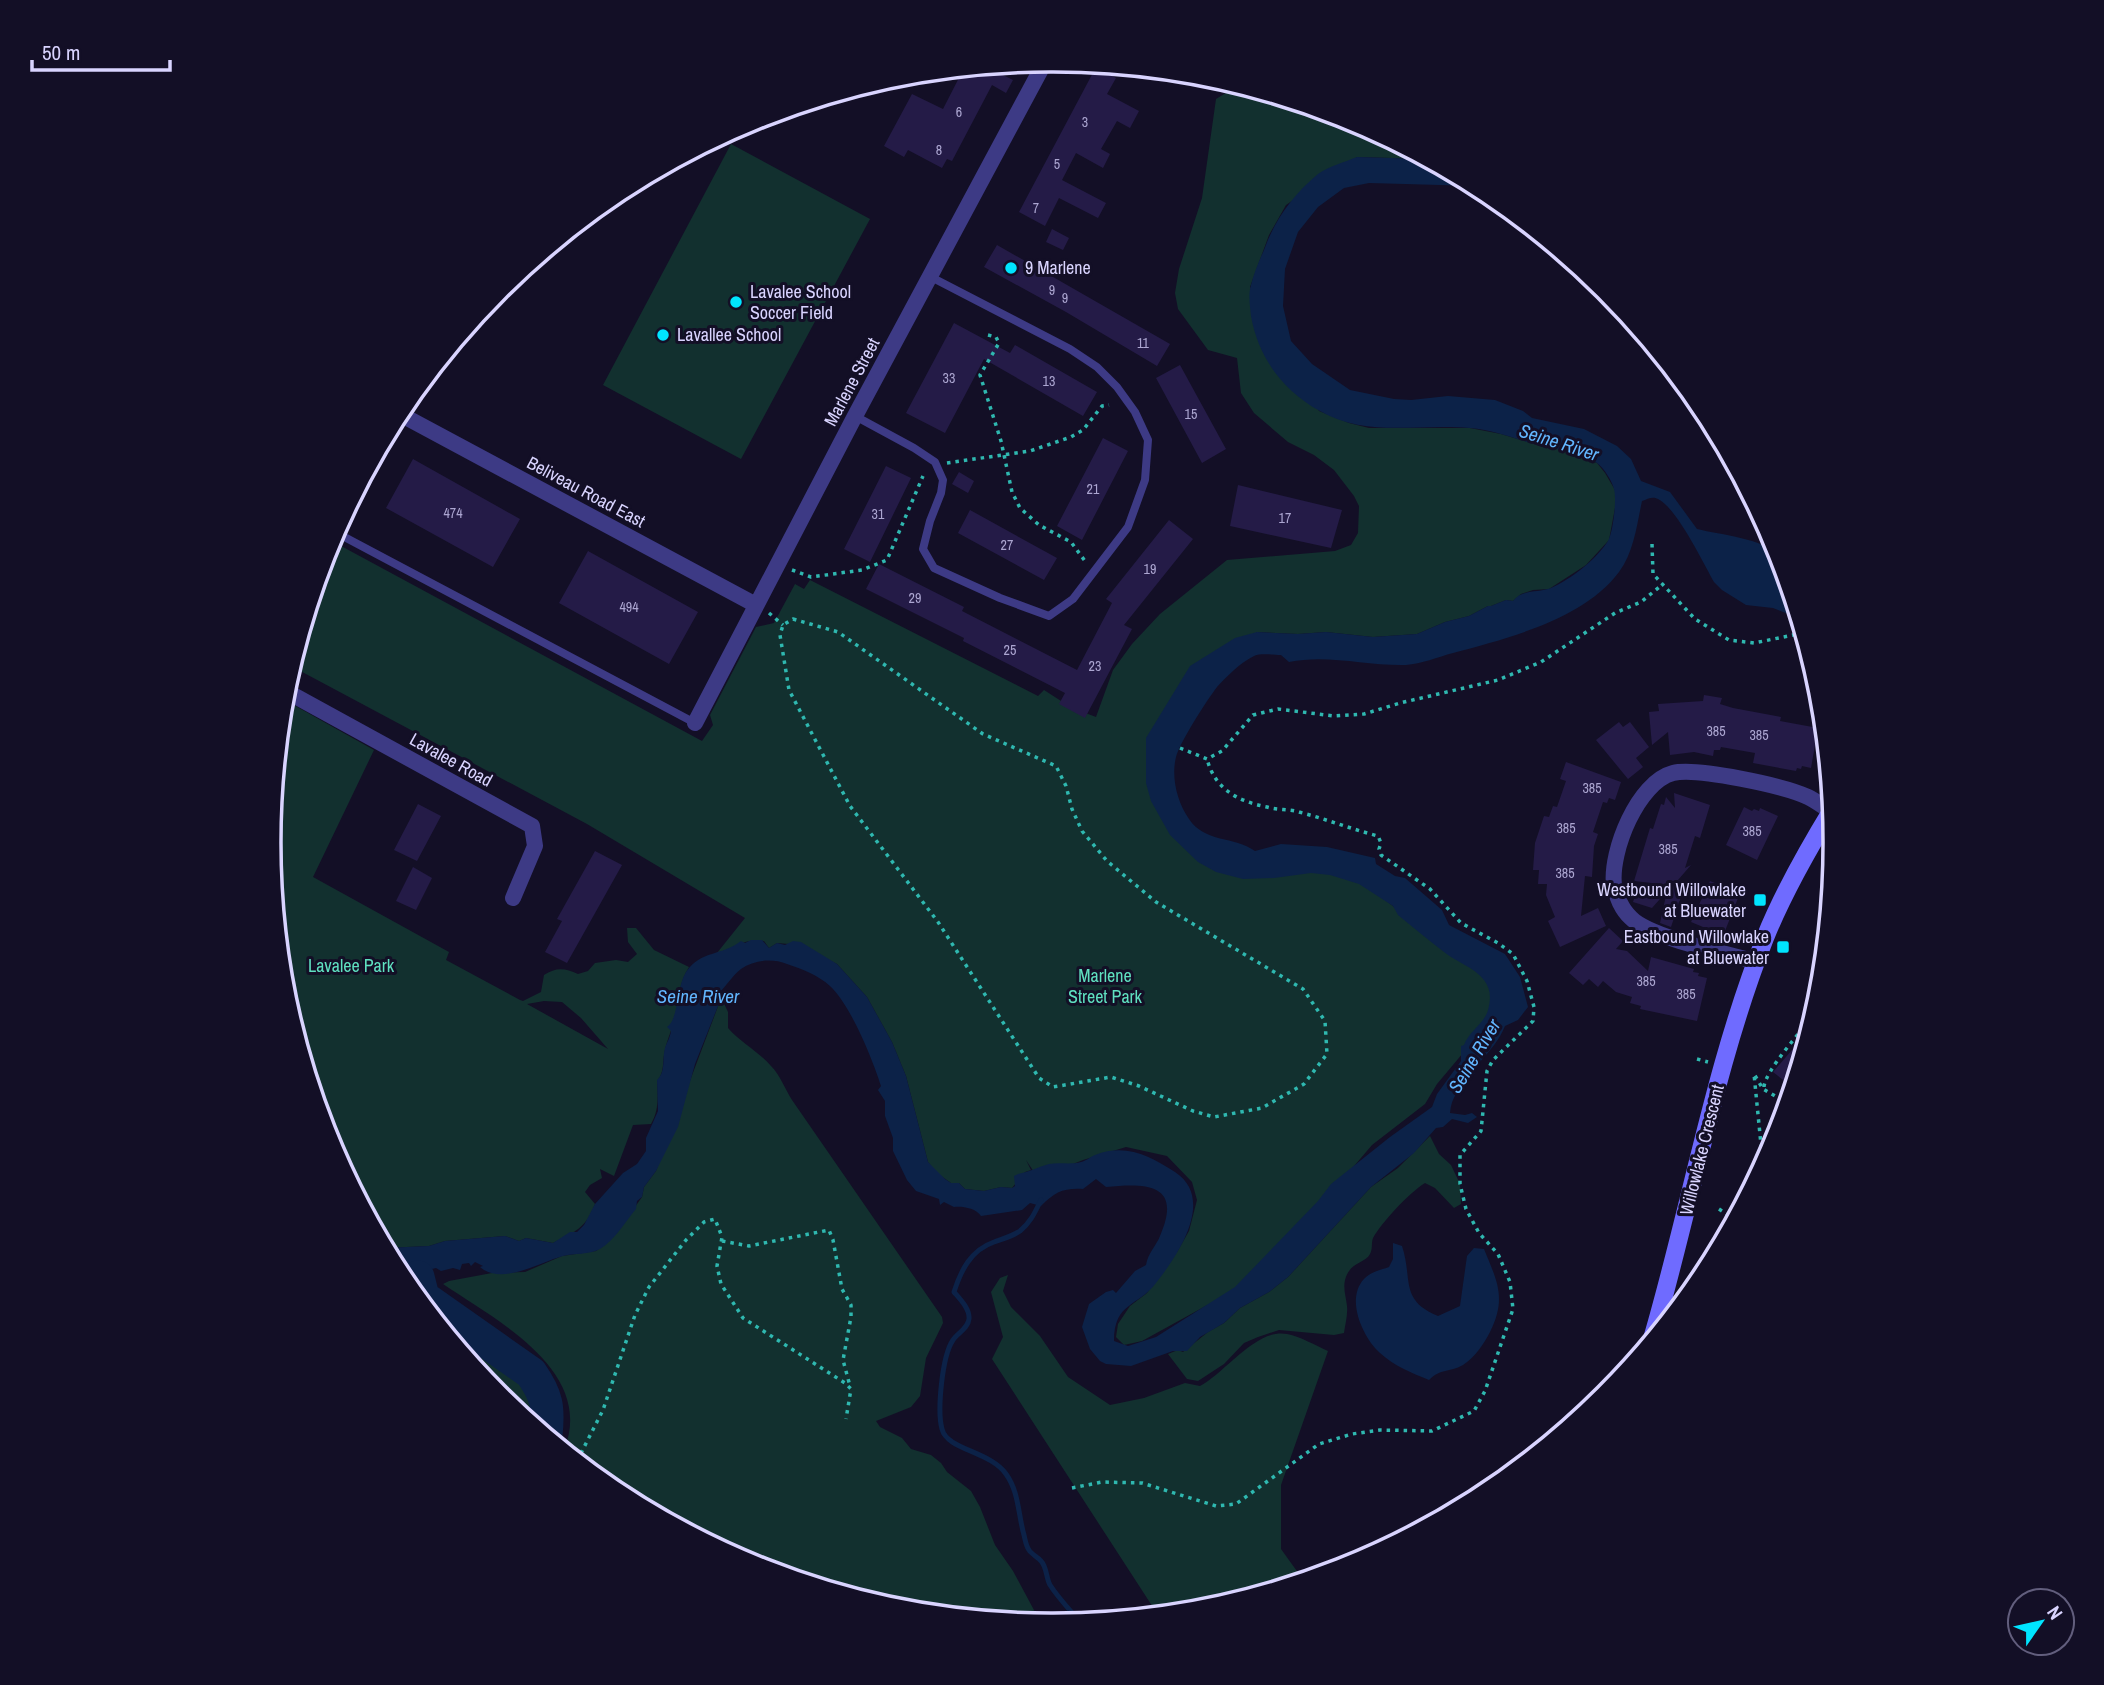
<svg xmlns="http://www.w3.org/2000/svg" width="2104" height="1685" viewBox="0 0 2104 1685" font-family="'Archivo Narrow',sans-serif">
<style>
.green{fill:#12302f;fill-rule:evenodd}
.water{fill:#0c2248}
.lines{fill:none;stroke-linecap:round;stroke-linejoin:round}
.stream{stroke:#0c2248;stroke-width:5}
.river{stroke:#0c2248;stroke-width:33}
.building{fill:#241b47}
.path{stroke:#2fb8b0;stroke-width:3.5;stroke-dasharray:3.5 5;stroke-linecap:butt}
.lane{stroke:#3d3a85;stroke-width:8}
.street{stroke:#3d3a85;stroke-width:16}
.secondary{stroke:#6f6bff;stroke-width:18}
.poi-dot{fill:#00e5ff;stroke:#130f26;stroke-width:2.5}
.labels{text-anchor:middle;stroke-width:6;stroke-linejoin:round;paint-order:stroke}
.number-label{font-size:14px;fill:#aca6d1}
.poi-label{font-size:18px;fill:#d9d4ff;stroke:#130f26;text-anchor:start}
.street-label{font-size:18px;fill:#d9d4ff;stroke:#130f26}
.park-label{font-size:18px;fill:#5fe0c0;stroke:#130f26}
.water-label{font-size:19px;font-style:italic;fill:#62b6ff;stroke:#130f26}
.rim{fill:none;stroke:#d9d4ff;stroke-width:3.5}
</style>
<rect width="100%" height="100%" fill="#130f26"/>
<!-- green -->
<path class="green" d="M1247,87L1352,119L1426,159L1357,157L1286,205L1269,235L1250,287L1319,411L1349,423L1369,428H1470L1501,434L1544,447L1567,450L1597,463L1605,473L1615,490V508L1609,540L1586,565L1549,589L1533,590L1521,594L1513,601L1506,600L1491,606H1488L1469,616L1445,622L1417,634L1373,637L1326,632L1298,634L1257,632L1147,738L1146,770L1201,855L1343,868L1503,990L1463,1053L1437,1084L1425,1104L1372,1145L1314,1213L1242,1286L1142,1341L1124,1345L1116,1337L1118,1324L1130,1306L1147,1293L1177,1252L1189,1231L1197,1200L1192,1182L1167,1156L1126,1147L1083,1160L1038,1178L1026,1160L1031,1170L1025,1172L1012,1188L1001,1187L984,1191L965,1189L959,1183H951L937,1173L928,1162L906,1076L892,1042L867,997L837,964L821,956L789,944L777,943L769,948L764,941C745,937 734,949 717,953L745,918L587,824L291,666L330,540L702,741L713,725L710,715L756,627L774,623L795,584L804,589L810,580L1038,696L1044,690L1072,708L1096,717L1113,670L1132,644L1160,614L1227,560L1335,551L1351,545L1358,533L1359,506L1354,496L1334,470L1314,455L1288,442L1254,413L1241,393L1237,358L1208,350L1178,309L1175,293L1179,269L1202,198L1216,99L1234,88Z
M731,144L870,219L741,459L603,385Z
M283,699L374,750L313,877L449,952L446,960L520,1000L523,1001L541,992L544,975C556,967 565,968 578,974L588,971L595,963L616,960L628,962L637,954L628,942L627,928H636L654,950L689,967C679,983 679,997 676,1014C673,1027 668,1037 665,1050C662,1061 665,1073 657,1081C658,1097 659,1110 651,1124L633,1125L614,1176L600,1169L602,1178L590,1185L585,1192L595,1204C586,1228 575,1232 553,1243L526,1238L519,1241L505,1236L445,1241L429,1246L385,1248L328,1142L284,995L269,842ZM544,1001L562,1002L581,1018L608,1049L527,1004Z
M719,993L728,1012V1028C741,1043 758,1051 771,1066C780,1075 785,1089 792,1100L942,1317L943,1323L926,1358L920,1396L911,1407L876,1421L880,1427L902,1438L911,1449L931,1455L941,1463L947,1472L971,1491L980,1507L995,1545L1013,1571L1042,1625L899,1610L752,1566L617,1493L564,1450C596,1371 496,1320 443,1284L449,1281L492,1273L525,1272L562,1256L596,1251L616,1234L642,1197L644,1187L656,1171L720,1001Z
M1430,1136L1439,1154L1451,1165L1460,1184L1461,1204L1454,1208L1435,1188L1425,1183C1409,1193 1382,1222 1373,1238C1371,1243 1373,1249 1370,1254C1365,1264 1350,1261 1345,1280C1343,1289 1346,1297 1347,1306C1348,1315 1345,1325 1344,1333L1334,1335L1279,1330L1258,1337L1244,1343L1224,1364L1198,1381L1187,1379L1168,1354L1178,1350L1183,1352L1208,1332L1224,1323L1240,1308L1269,1292L1288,1277L1371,1187L1398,1168Z
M1008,1275L1003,1291L1011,1307L1040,1336L1068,1377L1110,1405L1144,1398L1185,1383L1200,1386C1225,1373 1256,1328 1287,1334C1301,1337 1315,1345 1328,1351L1281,1485V1549L1304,1581L1204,1611L1158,1615L992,1359L1003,1337L991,1292L1000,1278Z
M415,1295L429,1309L528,1375L542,1397L545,1408L542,1432L498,1396Z"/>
<!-- water -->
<path class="water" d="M1357,157L1426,159L1476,186L1369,183L1344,188L1318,207L1298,232L1285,269L1283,306L1291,341L1312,364L1350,390L1394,399L1411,400L1448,396L1495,400L1523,411L1532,418L1584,429L1617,446L1631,459L1641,481L1670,492L1697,529C1721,535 1764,538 1780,557L1797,614L1791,615L1773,608L1746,605L1722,590L1714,582C1704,564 1676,507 1658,499C1652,496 1648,499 1642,501C1637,524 1634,552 1619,572C1583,620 1508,638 1453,653C1438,657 1421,664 1406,665C1366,666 1328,654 1289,662L1281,655C1273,655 1261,653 1254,656C1241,662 1226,677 1217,687C1207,700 1180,742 1176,757C1171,777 1177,802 1189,819C1205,843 1234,836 1255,851L1281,844L1327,847L1375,858L1376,864L1395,876L1405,878L1442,910L1449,925L1505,954L1520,977L1528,1007L1518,1020L1505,1026C1499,1041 1490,1050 1480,1062C1477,1067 1476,1073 1472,1077C1461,1087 1451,1096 1450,1113L1465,1115L1472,1113L1477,1117L1468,1123L1452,1119L1443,1127L1436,1128L1414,1153L1371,1187L1288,1277L1269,1292L1240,1308L1224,1323L1200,1337L1187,1351H1173L1131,1366L1106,1364L1100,1361L1090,1349L1082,1327L1089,1304L1106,1292L1113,1290L1116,1293L1135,1271L1146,1265C1148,1253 1156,1246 1160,1236C1183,1183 1146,1183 1106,1187L1096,1179L1083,1189C1063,1188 1055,1192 1041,1206L1030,1203L1022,1210L981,1216C976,1208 962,1206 954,1207L944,1202L940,1205L939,1199L916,1191L907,1180L893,1151V1138L885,1116V1101L878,1090L881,1086C873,1060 850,1004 830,986C818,975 802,969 787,964C772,958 754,960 741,969C733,975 726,986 719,993L720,1001L695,1064L678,1127L656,1171L644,1187L642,1197L637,1201L636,1209C625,1222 615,1240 600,1249C588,1255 575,1253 563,1256C540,1262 502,1286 480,1267L483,1266L475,1262L471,1266L469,1263L462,1264L460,1270L453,1268L441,1271L436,1268L428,1270L424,1276C415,1277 409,1272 399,1274L385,1248L429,1246L445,1241L505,1236L519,1241L526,1238L553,1243L570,1232H577L584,1225L595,1204L623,1173L637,1164L646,1151V1138L658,1111L657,1080C666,1072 662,1059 665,1048C667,1042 670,1038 671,1031L667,1027C679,1019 676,988 686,972C701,950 722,956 741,941L745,943L751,940H762L769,948L777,943L785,945L793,941L801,942L837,964L867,997L892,1042L906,1076L928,1162L945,1179L951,1183H959L965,1189L984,1191L1001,1187L1012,1188L1015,1186L1014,1176L1018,1174C1029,1172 1038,1167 1049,1164C1059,1162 1071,1165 1081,1162C1086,1161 1090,1157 1095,1155C1126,1143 1150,1156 1175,1172C1216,1199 1178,1255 1156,1283C1138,1307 1114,1302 1114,1341L1128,1346L1156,1337L1235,1287L1318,1201L1331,1184L1390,1137L1432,1107L1437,1094L1461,1061V1046L1464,1045C1469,1031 1484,1024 1488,1010C1491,999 1491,989 1484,980C1474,967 1456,962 1444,952C1428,940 1413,927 1398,915L1393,906L1359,884L1330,875L1311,873L1274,878L1243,879L1216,872L1198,862L1170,835L1151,801L1146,783V738L1190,666L1235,638L1257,632L1298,634L1326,632L1373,637L1417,634L1445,622L1469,616L1488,606H1491L1506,600L1513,601C1522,589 1538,593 1551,588C1571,579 1596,560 1608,541C1613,532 1617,500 1614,489C1612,481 1604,468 1597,463C1580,451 1560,451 1542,446C1518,440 1495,430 1470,428C1419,423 1366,438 1320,411C1283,391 1258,357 1251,316C1250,306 1248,295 1251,285C1254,273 1259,261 1264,250C1275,219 1293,195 1318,174C1329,166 1345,162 1357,157Z
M1393,1243L1402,1246C1413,1279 1399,1300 1438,1316L1460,1306L1467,1256L1474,1248L1484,1249C1497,1281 1507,1298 1490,1332C1484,1344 1475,1357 1463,1365C1449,1373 1441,1368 1429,1380C1412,1373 1394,1366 1380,1353C1363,1338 1345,1299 1364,1279C1370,1272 1381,1270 1389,1267L1393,1259Z"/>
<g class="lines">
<!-- stream -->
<path class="stream" d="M1041,1200C1035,1212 1031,1222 1020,1231C1013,1236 1002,1239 994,1242C971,1250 961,1270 954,1292C960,1299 970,1309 969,1319C968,1329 957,1333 953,1340C942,1356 937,1411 942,1429C947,1450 990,1451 1006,1474C1019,1492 1018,1514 1024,1535C1025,1539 1026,1546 1029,1550C1031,1554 1038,1557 1041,1561C1047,1567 1046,1578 1050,1585C1059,1599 1071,1611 1081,1623"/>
<!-- river -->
<path class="river" d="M418,1277L423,1297L531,1373C547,1396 549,1407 546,1435"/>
</g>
<!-- building -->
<path class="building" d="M1009,64L1003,75L1013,80L1006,93L992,85L952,161L947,159L942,168L908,150L904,157L884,146L912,94L943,109L964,68Z
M1096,67L1116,78L1107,94L1139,111L1130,128L1117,121L1101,149L1110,154L1103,168L1076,153L1062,180L1106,203L1098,218L1059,198L1045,226L1019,212Z
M1052,229L1069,238L1063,250L1046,242Z
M997,245L1170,344L1157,366L1066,312L984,267Z
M954,323L1010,353L1015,345L1097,392L1083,416L984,359L945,433L906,413Z
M1180,365L1226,449L1202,463L1156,378Z
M1103,438L1128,451L1082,540L1057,526Z
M413,459L520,519L493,567L386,508Z
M886,466L911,478L870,562L844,549Z
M959,472L974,481L968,493L952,484Z
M1238,485L1342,510L1331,548L1230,526Z
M970,510L1057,558L1044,580L958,533Z
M1169,520L1193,539L1124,625L1132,629L1085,718L1059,704L1065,693L963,641L964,638L866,589L879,564L964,607L962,611L1077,670L1112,603L1106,599Z
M588,551L698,612L669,664L559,603Z
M1704,695L1722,698L1720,704L1733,708L1781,717L1780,721L1818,728L1811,768L1802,766L1801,769L1797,768L1796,771L1753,763L1755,753L1721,747L1720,750H1714L1713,756L1694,752L1670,755L1668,732L1652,745L1649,712L1659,711L1658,704L1703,701Z
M1619,722L1623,727L1630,722L1649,747L1636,758L1643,767L1628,779L1596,740Z
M1566,762L1621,782L1615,800L1609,798L1607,803L1603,802L1593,832L1598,834L1594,846L1592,877L1585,876L1581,916L1598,908L1606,926L1560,947L1548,921L1555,917L1546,895L1547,884H1538L1539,870H1533L1535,843L1544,816L1549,817L1553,806L1557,807L1566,781L1560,779Z
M1674,793L1710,805L1700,838L1695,836L1685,868L1691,865L1678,880L1686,882L1671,927L1660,923L1667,891L1652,908L1633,902L1637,890L1652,883L1634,881L1650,828L1653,829L1661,804L1664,805L1666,797L1675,808Z
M418,804L441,816L417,861L394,850Z
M1744,807L1752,811L1754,809L1759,811L1760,808L1778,816L1757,860L1726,845Z
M595,851L622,865L567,963L545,952L562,921L557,919Z
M413,867L432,878L416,910L396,901Z
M1710,881L1740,893L1725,931L1717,928L1715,932L1691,922Z
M1609,928L1623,941L1616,949L1627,951L1648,971L1651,957L1694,969L1693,972L1699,973L1698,976L1707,978L1697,1021L1640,1009L1641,1006L1630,1003L1632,997L1616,992L1603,981L1598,987L1589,979L1583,985L1569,973Z
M1809,1030L1793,1083L1792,1087L1773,1072Z"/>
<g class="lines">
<!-- path -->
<path class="path" d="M988,335L996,337L999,343L980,375L1001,441L1012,492L1020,508L1039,525L1071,542L1085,561
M947,463L1030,451L1071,437L1083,430L1102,406L1109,405
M1652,544L1653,574L1695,619L1729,640L1754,643L1803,633
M792,570L811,577L862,570L887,560L923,476
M769,613L783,625
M793,619L838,632L983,734L1056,766L1066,786L1072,809L1082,831L1107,861L1156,902L1303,989L1325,1021L1327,1054L1304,1084L1262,1108L1214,1117L1193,1111L1139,1086L1111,1077L1053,1087L1039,1078L938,922L850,806L789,690L780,635L783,625Z
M1180,748L1207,759L1222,751L1253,715L1278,709L1334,716L1364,714L1400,703L1498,680L1541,662L1615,613L1641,602L1663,584
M1697,1059L1708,1062
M1764,1087C1765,1071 1802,1030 1814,1015
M1763,1165L1754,1074L1763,1089L1787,1103
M1719,1209L1734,1219
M722,1241L749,1246L829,1230L833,1240L842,1289L851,1305V1317L843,1360L850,1386
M577,1461L603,1410L635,1315L649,1287L686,1240L704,1222L715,1219L722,1237L717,1266L721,1284L743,1318L845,1383L851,1389L846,1419
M1072,1488L1102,1482L1142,1483L1216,1506L1236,1504L1319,1444L1352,1434L1380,1430L1432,1431L1474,1411L1485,1391L1513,1309L1510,1282L1498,1254L1479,1233L1466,1209L1460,1184V1155L1481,1131L1487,1071L1493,1060L1533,1021L1534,1007L1527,981L1513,954L1498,943L1461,923L1430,889L1381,855L1379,849L1381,843L1378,836C1351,829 1326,819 1299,812C1289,809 1277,810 1267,807C1237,801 1215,789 1207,759"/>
<!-- lane -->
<path class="lane" d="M855,416L914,448L935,462L943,480L941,493L930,521L923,549L934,568L1000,598L1049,616L1073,599L1128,527L1145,480L1148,440L1135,412L1117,387L1097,367L1070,349L931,277
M335,532L695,723"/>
<!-- street -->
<path class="street" d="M398,413L756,605
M284,690L532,826L535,846L513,898
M695,723L855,416L1046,60
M1756,962C1728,954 1649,937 1631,918C1622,910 1616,896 1614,885C1610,851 1638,782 1673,773C1696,767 1785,786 1808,797C1816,801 1824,807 1831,811"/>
<!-- secondary -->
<path class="secondary" d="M1652,1339C1691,1206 1714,1067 1765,938C1783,893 1807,851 1832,810"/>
</g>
<!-- markers -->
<g class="poi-dot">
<circle cx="1011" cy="268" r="7"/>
<circle cx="736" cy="302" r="7"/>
<circle cx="663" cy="335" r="7"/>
<rect x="1753" y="893" width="14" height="14" rx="3.5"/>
<rect x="1776" y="940" width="14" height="14" rx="3.5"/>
</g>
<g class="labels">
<!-- number labels -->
<g class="number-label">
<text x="959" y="117">6</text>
<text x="1085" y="127">3</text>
<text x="939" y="155">8</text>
<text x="1057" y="169">5</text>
<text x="1036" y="213">7</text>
<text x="1052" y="295">9</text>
<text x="1065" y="303">9</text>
<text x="1143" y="348">11</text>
<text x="949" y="383">33</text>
<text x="1049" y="386">13</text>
<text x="1191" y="419">15</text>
<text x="1093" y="494">21</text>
<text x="453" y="518">474</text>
<text x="878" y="519">31</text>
<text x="1285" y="523">17</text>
<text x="1007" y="550">27</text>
<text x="1150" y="574">19</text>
<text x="915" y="603">29</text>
<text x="629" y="612">494</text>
<text x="1010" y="655">25</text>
<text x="1095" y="671">23</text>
<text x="1716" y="736">385</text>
<text x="1759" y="740">385</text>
<text x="1592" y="793">385</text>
<text x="1566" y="833">385</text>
<text x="1752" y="836">385</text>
<text x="1668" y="854">385</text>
<text x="1565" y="878">385</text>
<text x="1646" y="986">385</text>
<text x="1686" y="999">385</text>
</g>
<!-- poi labels -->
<g class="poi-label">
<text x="1025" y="274">9 Marlene</text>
<text x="750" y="298">Lavalee School<tspan x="750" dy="21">Soccer Field</tspan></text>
<text x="677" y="341">Lavallee School</text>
<text x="1746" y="896" text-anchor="end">Westbound Willowlake<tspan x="1746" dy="21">at Bluewater</tspan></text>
<text x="1769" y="943" text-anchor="end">Eastbound Willowlake<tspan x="1769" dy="21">at Bluewater</tspan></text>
</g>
<!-- street labels -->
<g class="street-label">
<text transform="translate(852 382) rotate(-62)" y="6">Marlene Street</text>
<text transform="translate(586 492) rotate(28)" y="6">Beliveau Road East</text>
<text transform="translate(451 760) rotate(29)" y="6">Lavalee Road</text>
<text transform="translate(1702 1150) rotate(-76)" y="6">Willowlake Crescent</text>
</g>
<!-- park labels -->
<g class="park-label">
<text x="351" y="972">Lavalee Park</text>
<text x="1105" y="982">Marlene<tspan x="1105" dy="21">Street Park</tspan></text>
</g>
<!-- water labels -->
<g class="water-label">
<text transform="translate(1559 442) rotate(18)" y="7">Seine River</text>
<text x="698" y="1003">Seine River</text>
<text transform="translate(1474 1056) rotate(-59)" y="7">Seine River</text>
</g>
</g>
<!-- crop -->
<path d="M0 0H2104V1685H0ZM1051 72H1053A770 770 0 0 1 1823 842V843A770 770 0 0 1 1053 1613H1051A770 770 0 0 1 281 843V842A770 770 0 0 1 1051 72Z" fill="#130f26" fill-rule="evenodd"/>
<path class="rim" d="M1051 72H1053A770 770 0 0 1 1823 842V843A770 770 0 0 1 1053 1613H1051A770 770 0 0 1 281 843V842A770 770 0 0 1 1051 72Z"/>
<!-- north arrow -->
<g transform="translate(2041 1622) rotate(56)"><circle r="33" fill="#130f26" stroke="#625e7d" stroke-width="2"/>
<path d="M0-5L12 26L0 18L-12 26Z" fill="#00e5ff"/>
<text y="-10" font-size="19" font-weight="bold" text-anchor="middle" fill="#d9d4ff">N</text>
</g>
<!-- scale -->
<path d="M32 60v10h138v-10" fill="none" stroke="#d9d4ff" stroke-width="3.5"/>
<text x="42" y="60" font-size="21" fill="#d9d4ff" stroke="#130f26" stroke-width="5" paint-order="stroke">50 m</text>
</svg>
